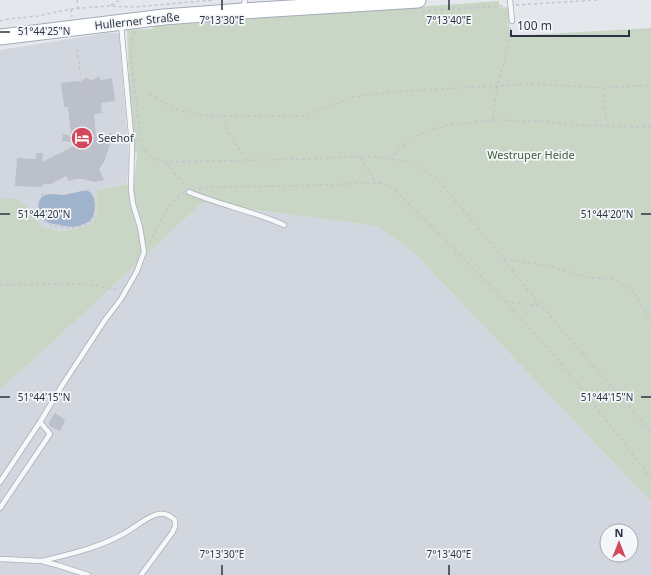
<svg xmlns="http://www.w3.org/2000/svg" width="651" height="575" viewBox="0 0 651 575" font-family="'Noto Sans',sans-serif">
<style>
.built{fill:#d2d6de;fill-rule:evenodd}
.green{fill:#c9d6c5}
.water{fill:#9fb4cc}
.building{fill:#bbc0ca}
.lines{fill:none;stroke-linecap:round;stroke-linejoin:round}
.lane-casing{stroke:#a9aeb7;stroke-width:6}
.primary-casing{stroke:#a3abb8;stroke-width:17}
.path{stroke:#c2c5cb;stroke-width:1.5;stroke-dasharray:3 3;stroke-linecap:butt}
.lane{stroke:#f7f8fa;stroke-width:4.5}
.primary{stroke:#fff;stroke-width:15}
.ticks{fill:none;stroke:#2b3445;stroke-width:1.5}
.labels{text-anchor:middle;stroke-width:3.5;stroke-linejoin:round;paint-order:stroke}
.street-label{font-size:11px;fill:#2b3445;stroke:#f4f6f9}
.poi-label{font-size:11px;fill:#2b3445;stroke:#f4f6f9;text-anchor:start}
.park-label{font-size:11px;fill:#3f6138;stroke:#f4f6f9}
.ticks-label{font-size:10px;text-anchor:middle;fill:#2b3445;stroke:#f4f6f9;stroke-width:3.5;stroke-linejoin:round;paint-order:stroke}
</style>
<rect width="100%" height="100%" fill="#e4e7ec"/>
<!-- built -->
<path class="built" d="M107,33H119L129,158L127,184L97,190V211L92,224L70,230H48L38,223L27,208L0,198V50Z
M202,203L379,226L414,253L651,502V575H0V389L40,354ZM607,531H631V555H607Z"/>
<!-- green -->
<path class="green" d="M499,1L500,8L508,7L510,36L651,28V502L414,253L378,226L202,203L40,354L0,389V198C5,199 15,198 19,200C25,203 31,213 35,219C48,237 74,230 92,224L97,211V190L134,183L137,153L132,152L127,30L152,29L155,26Z"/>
<!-- water -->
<path class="water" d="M82,191C84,191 86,190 88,191C96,194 96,210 93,216C91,220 88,223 84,224C76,228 68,227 60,225C54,224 48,223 43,219C37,213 36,199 45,195C51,193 58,195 64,195C70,194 76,192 82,191Z"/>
<!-- building -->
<path class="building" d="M98,76L101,80L112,78L115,101L101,103L102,113L94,114L96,136L114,133L104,162L99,169L104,180L94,182L82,179H76L69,181L66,176L51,184H43L42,187L15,186L17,158L36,159V153H43L42,162L80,143L62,141L63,134L71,136L68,107H64L61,83L78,81L81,83L86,77L90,80L95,79Z
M55,413L64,419L65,421L60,431L49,426V422Z"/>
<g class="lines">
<!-- lane casing -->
<g class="lane-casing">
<path id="lane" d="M510,0L512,21
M243,9L244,4L245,0
M189,192C220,205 253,211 284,225
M0,482L40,422L63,384L105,320L121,299L137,271L144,252L140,227L133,204L131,190L132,145L121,24
M0,508L50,434L40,422
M0,559L42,561L57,565L88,575
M42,561C70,554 98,548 123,534C134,528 144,519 155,515C163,512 169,514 175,520V527L172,533L141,575"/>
</g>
<!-- primary casing -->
<g class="primary-casing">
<path id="primary" d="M0,37L164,17L243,11L418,0"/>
</g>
<!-- path -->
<path class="path" d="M77,0L78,9
M111,5L120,0
M516,5L598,0
M71,9L72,17
M422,11L505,6
M0,21L8,19L38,16L71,9L109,6L134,7L214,0
M135,32L133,35L132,39L131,56L134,84L142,146L146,153L153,159L167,162L205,161L314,159L368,156L412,162L437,179L504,259L525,287L651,432
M77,49L83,93
M604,88L606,124
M150,94L175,109L208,116H304L352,97L402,91L533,84L604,88L651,85
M221,116L235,144L248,160
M493,119L497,85L505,59L511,27
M361,157L376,183
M389,159L407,142L426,131L448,125L493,120L540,121L573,125L643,127L651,126
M167,163L186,187
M199,189L213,187L287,186L376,183L386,184L397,192L506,302L559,361L614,430L651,478
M43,193C32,213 40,224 62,227C71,228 84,229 91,221C94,217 95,212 95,207C95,196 93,194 86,189
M149,243C157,229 169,200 184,193
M504,259L550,266L590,278L613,279L633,291L651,321
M0,285L73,284L93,285L119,290
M506,302L542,306"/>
<!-- lane -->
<use href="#lane" class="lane"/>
<!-- primary -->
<use href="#primary" class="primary"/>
</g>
<!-- ticks -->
<path class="ticks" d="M222,0V10M449,0V10M0,32H10M0,214H10M641,214H651M0,397H10M641,397H651M222,565V575M449,565V575"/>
<!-- icons -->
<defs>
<g id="hotel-disc" transform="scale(1.15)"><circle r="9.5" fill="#d1495b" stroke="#f4f6f9"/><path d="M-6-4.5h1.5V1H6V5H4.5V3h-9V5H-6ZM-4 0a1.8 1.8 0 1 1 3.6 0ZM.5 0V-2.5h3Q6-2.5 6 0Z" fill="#fff"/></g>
</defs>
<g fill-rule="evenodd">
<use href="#hotel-disc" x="82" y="138"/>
</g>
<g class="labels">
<!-- street labels -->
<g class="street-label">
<text transform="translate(137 21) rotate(-6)" y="4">Hullerner Straße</text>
</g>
<!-- poi labels -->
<g class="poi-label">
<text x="98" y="142">Seehof</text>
</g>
<!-- park labels -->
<g class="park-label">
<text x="531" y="159">Westruper Heide</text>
</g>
</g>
<g class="ticks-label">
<text x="222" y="24">7°13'30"E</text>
<text x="449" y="24">7°13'40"E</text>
<text x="44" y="35">51°44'25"N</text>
<text x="44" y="218">51°44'20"N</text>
<text x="607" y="218">51°44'20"N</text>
<text x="44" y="401">51°44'15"N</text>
<text x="607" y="401">51°44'15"N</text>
<text x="222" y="558">7°13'30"E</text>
<text x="449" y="558">7°13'40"E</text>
</g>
<!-- north arrow -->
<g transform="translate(619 543)"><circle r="19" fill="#f4f6f9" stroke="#a4a8b1"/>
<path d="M0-3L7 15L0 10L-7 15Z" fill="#d1495b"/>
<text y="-6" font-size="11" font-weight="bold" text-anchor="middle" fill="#2b3445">N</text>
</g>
<!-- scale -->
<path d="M511 30v6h118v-6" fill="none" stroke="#2b3445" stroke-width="2"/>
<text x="517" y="30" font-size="12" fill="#2b3445" stroke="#f4f6f9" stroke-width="3" paint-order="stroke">100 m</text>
</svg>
